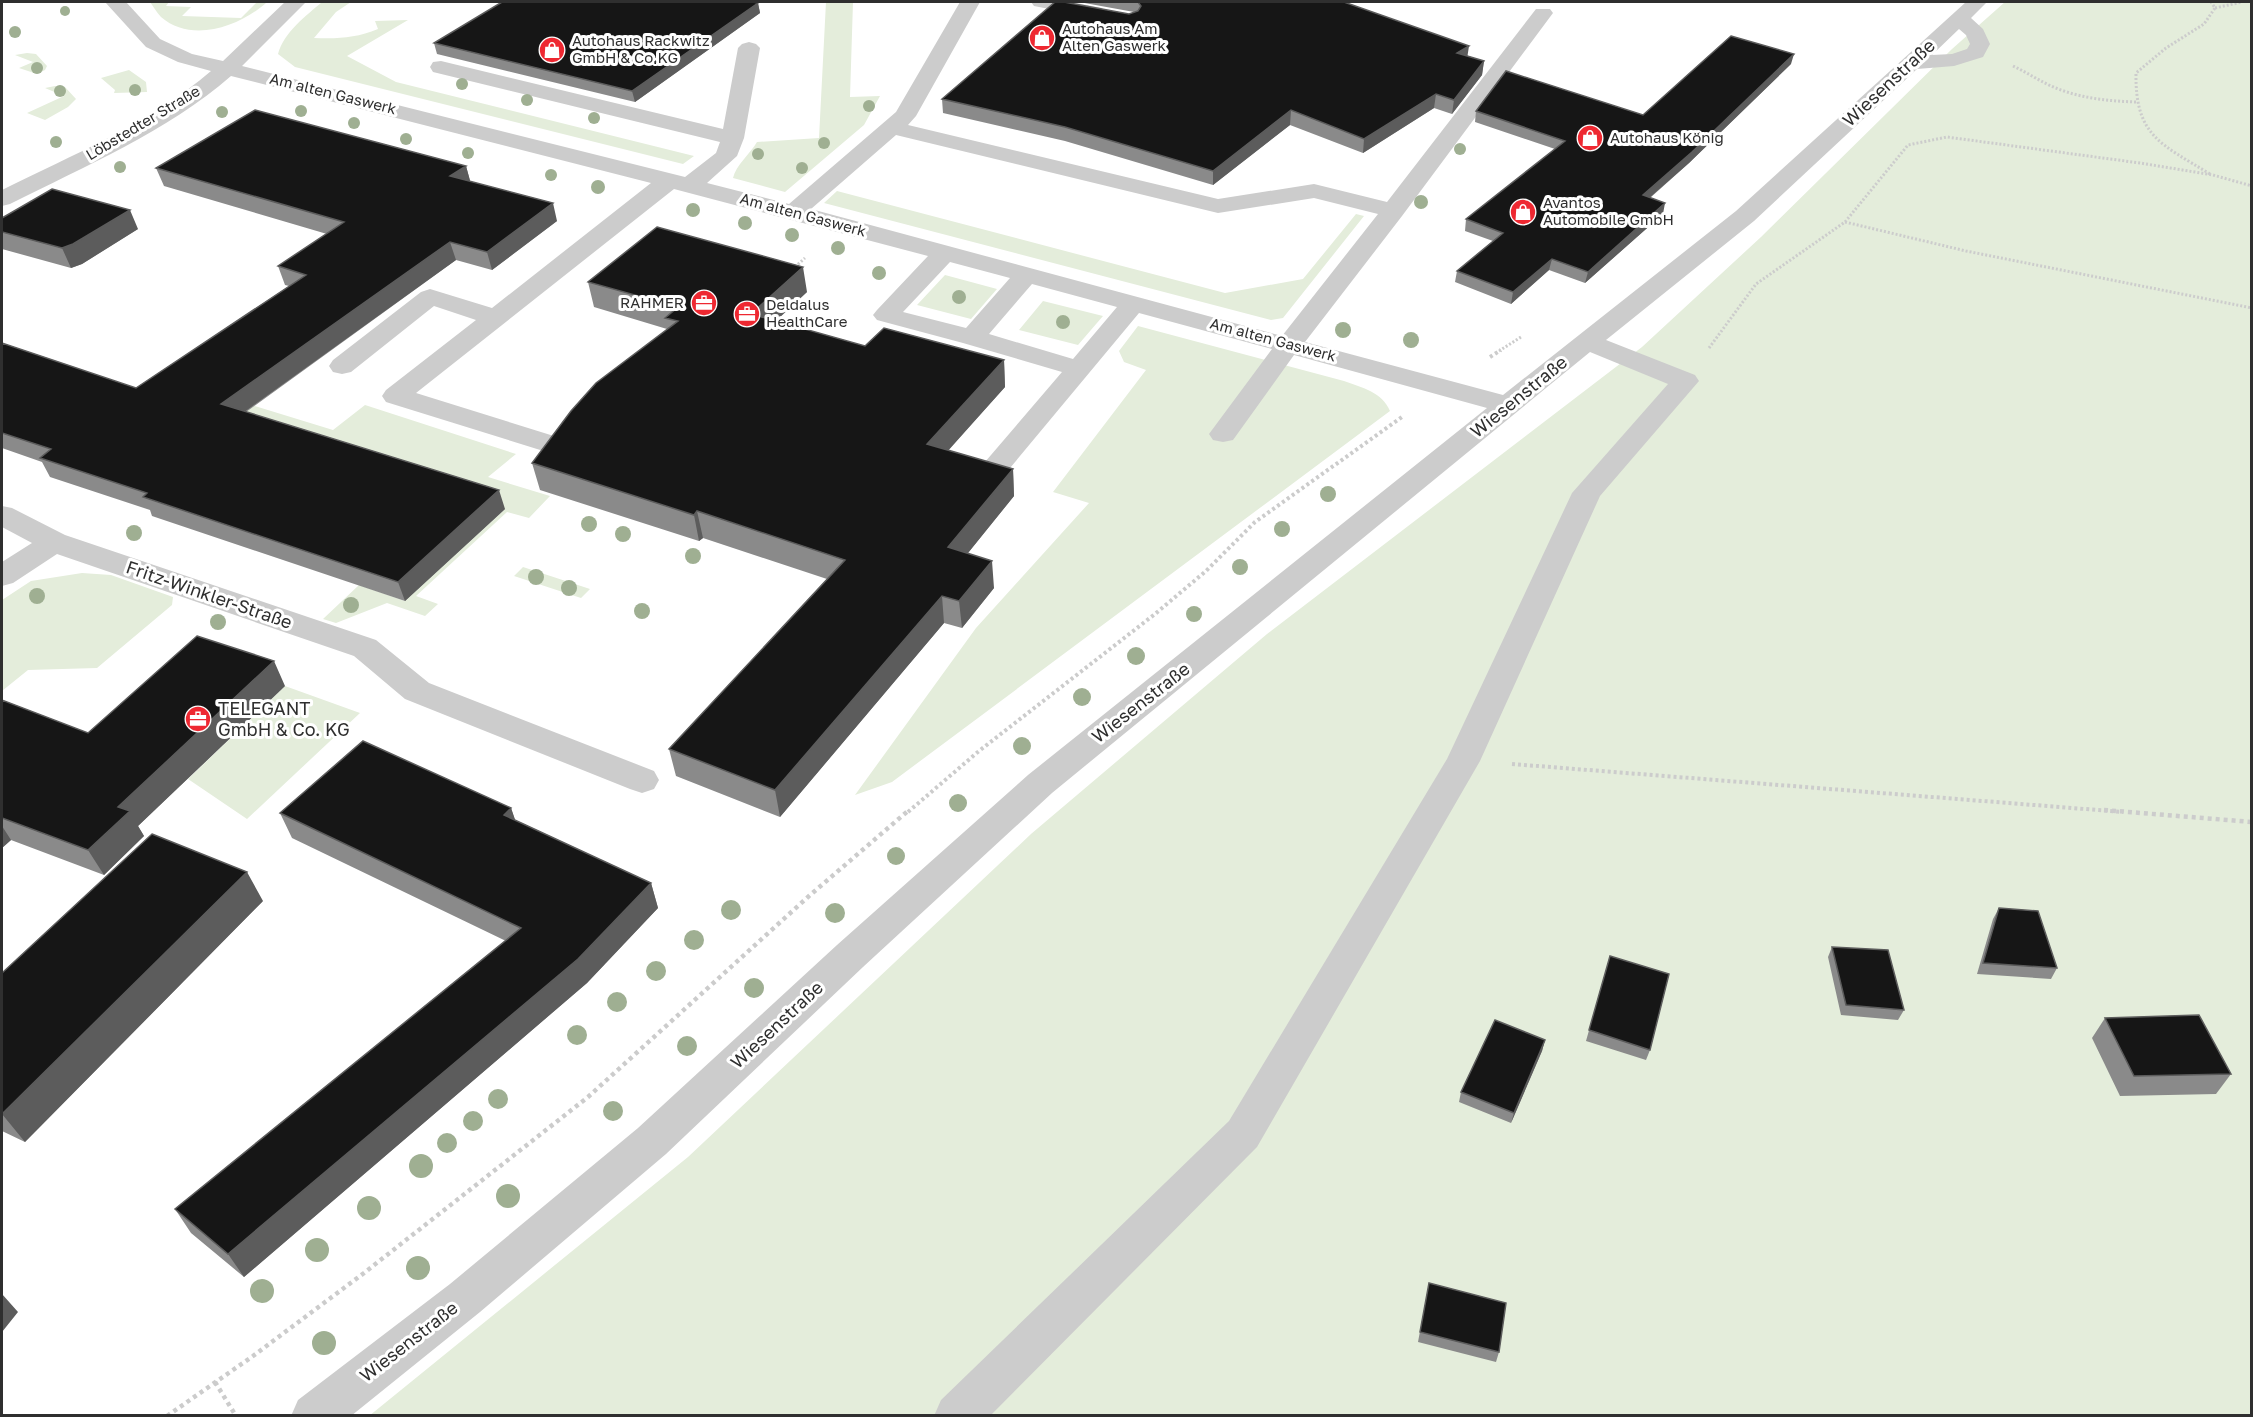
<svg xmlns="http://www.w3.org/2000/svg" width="2253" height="1417" viewBox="0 0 2253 1417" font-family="'Golos Text',sans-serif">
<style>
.green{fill:#e4eddb}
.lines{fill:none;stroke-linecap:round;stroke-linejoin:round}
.path-far2{stroke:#ccc;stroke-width:3;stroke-dasharray:2 2;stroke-linecap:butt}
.path-far1{stroke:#ccc;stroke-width:4;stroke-dasharray:3 3;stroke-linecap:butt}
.path{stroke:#ccc;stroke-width:4.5;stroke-dasharray:4 4;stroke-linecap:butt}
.minor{fill:#ccc;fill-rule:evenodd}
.tree{fill:#9faf92}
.wall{fill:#8a8a8a}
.shaded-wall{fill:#5c5c5c}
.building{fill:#161616;stroke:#5c5c5c;stroke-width:1.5}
.labels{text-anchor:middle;stroke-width:6;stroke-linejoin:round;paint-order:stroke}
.far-poi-label{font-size:15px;fill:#2f2f2f;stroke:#fff;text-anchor:start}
.far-street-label{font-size:15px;fill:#2f2f2f;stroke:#fff}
.street-label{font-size:18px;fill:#2f2f2f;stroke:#fff}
.poi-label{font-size:18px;fill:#2f2f2f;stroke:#fff;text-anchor:start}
</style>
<rect width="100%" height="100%" fill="#fff"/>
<!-- green -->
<path class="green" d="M150,2H169L166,6L191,7L182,16L241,18L257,2H267C241,26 192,44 161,17C157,13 153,6 150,2Z
M322,2H351L336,12L314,38C338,39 356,38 378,29L375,21L408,20L347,56L396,82L694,156L683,164L295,67L278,54C284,32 306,16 322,2Z
M826,2H853L850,97L880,96L864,125L785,192L733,178C736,165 750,154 757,142L819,138Z
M2005,2H2251V1415L369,1416L688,1157L1031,834L1267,634L1642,347L1761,237L1952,49Z
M27,53L36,54L47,66L45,70L37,74L19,68L33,62L15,55Z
M129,70L146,82L147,92L114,93L115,90L101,78Z
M55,86L65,87L76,99L68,107L45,120L27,113L64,96L45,88Z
M837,191L1225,293L1303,279L1356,214L1364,216L1283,318L1271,320L824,203Z
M945,275L997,289L971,319L917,305Z
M1043,301L1103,316L1078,345L1019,330Z
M1138,326L1344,381C1363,388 1382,392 1390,411L892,782L855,795L976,628L1089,503L1053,492L1146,370L1124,362L1119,351Z
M180,383L333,430L365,405L516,454L488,477L550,496L529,518L507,512L416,596L438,604L425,616L387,603L336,623L323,619L359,585L405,601L155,400Z
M523,567L590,589L581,598L514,576Z
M82,573L111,575L173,597L172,605L97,668L28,670L2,691V600L31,581Z
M285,686L360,713L247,819L188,779Z"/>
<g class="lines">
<!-- path-far2 -->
<path class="path-far2" d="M2215,8L2242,2
M2013,66C2026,72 2038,80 2051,86C2078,98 2107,101 2136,102
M2210,174C2161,144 2135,136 2136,73L2166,48L2204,24L2215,8L2211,2
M1845,222L1966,251L2252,308
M795,267L805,258
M1709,348L1756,284L1845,222L1908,145L1947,137L2140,163L2213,175L2252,186
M1499,351L1521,337"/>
<!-- path-far1 -->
<path class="path-far1" d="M1490,357L1501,350
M1512,764L2123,812
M908,812L979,751L1155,614L1206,571L1255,522L1402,417"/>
<!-- path -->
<path class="path" d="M2104,810L2252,822
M215,1382L236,1416
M167,1416L253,1356L364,1273L588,1097L809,896L909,810"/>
<!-- minor -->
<path class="minor" d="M105,2H126L160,39L192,54L223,61L285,2H306L242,66L685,177L716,153L720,142L433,72L430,67L433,62L441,61L723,129L738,48L742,44L749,42L756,44L760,48L744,138L737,156L707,183L789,204L896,112L960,2H980L916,116L908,125L1218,199L1314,184L1387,202L1536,9H1550L1553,13L1550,17L1402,216L1305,342L1503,395L1736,211L1966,2H1987L1971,18L1983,29L1990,44L1983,57L1954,66L1917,69L1754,221L1606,340L1695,375L1699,381L1600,496L1480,761L1257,1147L990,1416H934L941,1400L1229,1121L1447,759L1572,493L1668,384L1590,352L1052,793L863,967L666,1154L480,1312L351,1416H291L298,1400L450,1284L638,1128L837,945L1028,775L1487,408L1294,355L1233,440L1223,442L1213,440L1209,434L1272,349L1139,313L1005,474L995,477L985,474L981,468L985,462L1062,372L963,343L877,320L873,315L877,310L928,256L674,189L416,393L557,437L561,443L557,449L547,452L537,449L386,402L382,396L386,390L476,320L434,306L351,372L342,374L333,372L329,366L333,360L421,292L430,289L492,308L651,183L231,76C167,132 85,166 10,204L2,206V190C72,155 151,123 211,71L178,62L146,47ZM1959,29L1966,35L1970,44L1967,49L1952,54L1932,55ZM896,135L1218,213L1314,198L1378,214L1282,336L811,209ZM950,262L1010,278L966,328L903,312ZM1032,284L1117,307L1073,359L989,334Z
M1031,2H1071L1102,8L1105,12L1102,16L1095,18L1034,6Z
M2,506L12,508L65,535L376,640L429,683L654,771L659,780L654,789L642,793L630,789L405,699L354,656L57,554L13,583L2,586V562L32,543L2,527Z"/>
</g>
<!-- trees -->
<g class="tree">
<circle cx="65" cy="11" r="5"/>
<circle cx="15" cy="32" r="6"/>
<circle cx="37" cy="68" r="6"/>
<circle cx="462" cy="84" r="6"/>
<circle cx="135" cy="90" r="6"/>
<circle cx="60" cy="91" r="6"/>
<circle cx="527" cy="100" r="6"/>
<circle cx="869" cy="106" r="6"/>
<circle cx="301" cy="111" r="6"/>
<circle cx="222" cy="112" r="6"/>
<circle cx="594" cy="118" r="6"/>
<circle cx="354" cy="123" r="6"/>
<circle cx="406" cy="139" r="6"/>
<circle cx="56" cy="142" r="6"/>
<circle cx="824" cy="143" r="6"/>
<circle cx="1460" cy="149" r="6"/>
<circle cx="468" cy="153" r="6"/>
<circle cx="758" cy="154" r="6"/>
<circle cx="120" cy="167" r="6"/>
<circle cx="802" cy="168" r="6"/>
<circle cx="551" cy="175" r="6"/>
<circle cx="598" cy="187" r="7"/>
<circle cx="1421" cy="202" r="7"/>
<circle cx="693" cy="210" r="7"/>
<circle cx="745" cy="223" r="7"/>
<circle cx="792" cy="235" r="7"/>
<circle cx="838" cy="248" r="7"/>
<circle cx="879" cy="273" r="7"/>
<circle cx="959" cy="297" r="7"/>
<circle cx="1063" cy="322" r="7"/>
<circle cx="1343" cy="330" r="8"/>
<circle cx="1411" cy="340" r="8"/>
<circle cx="1328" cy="494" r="8"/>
<circle cx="589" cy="524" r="8"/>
<circle cx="1282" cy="529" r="8"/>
<circle cx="134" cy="533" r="8"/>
<circle cx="623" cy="534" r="8"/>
<circle cx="693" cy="556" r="8"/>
<circle cx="1240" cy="567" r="8"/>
<circle cx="536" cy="577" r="8"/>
<circle cx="569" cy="588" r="8"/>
<circle cx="37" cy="596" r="8"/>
<circle cx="351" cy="605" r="8"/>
<circle cx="642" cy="611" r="8"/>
<circle cx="1194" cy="614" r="8"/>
<circle cx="218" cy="622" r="8"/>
<circle cx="1136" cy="656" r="9"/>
<circle cx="1082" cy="697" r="9"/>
<circle cx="1022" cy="746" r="9"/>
<circle cx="958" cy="803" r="9"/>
<circle cx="896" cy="856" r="9"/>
<circle cx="731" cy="910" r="10"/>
<circle cx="835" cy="913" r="10"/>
<circle cx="694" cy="940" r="10"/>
<circle cx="656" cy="971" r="10"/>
<circle cx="754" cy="988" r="10"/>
<circle cx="617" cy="1002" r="10"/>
<circle cx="577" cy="1035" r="10"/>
<circle cx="687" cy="1046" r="10"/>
<circle cx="498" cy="1099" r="10"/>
<circle cx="613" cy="1111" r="10"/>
<circle cx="473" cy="1121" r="10"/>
<circle cx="447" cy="1143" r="10"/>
<circle cx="421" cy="1166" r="12"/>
<circle cx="508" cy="1196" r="12"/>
<circle cx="369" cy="1208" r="12"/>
<circle cx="317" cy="1250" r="12"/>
<circle cx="418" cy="1268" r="12"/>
<circle cx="262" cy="1291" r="12"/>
<circle cx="324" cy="1343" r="12"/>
</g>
<!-- wall -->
<path class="wall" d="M1079,2H1344L1468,56L1484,61L1482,75L1452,114L1434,108L1363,153L1290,125L1213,185L1065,141L943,113L942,99L1134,12Z
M758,3L760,13L635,102L437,54L434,43Z
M1791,64L1689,163L1650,198L1663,214L1585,283L1549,270L1511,304L1455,282L1457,271L1493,241L1465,231L1466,219L1555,149L1475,122L1476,111L1643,115Z
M466,166L470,181L557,221L492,270L456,260L246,412L505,509L405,601L152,516L150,510L50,477L42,462L2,448V343L136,388L289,286L285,285L278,266L327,234L164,186L156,168Z
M2,218L138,229L82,264L71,268L2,249Z
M588,282L807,292L776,321L865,346L1004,360L1005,387L948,450L1013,469L1014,496L968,553L994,588L962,628L944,623L780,817L676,776L669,749L827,579L703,538L699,541L540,490L532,463L667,329L594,307Z
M285,686L138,826L144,836L104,875L11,840L2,848V700L88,733Z
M511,808L515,820L651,883L658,908L587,983L244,1277L191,1233L175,1209L506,941L292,838L280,813Z
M263,901L25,1142L2,1131V973Z
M1999,908L2057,968L2051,979L1977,974L1993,919Z
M1832,947L1904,1010L1898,1020L1841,1015L1828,957Z
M1610,956L1650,1050L1646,1060L1586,1041Z
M2105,1018L2231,1074L2216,1094L2120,1096L2092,1038Z
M1545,1040L1542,1051L1511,1123L1459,1102L1461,1092Z
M1429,1283L1499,1352L1496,1362L1418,1342Z"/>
<!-- shaded-wall -->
<path class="shaded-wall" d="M758,3L760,13L635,102L632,91Z
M1469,46L1467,59L1457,53Z
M1794,54L1791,64L1689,163L1640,206L1643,195Z
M1484,61L1482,75L1452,114L1454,100Z
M1436,94L1434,108L1363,153L1364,139Z
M1291,110L1290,125L1213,185V171Z
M466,166L471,184L450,176Z
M553,203L557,221L492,270L487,252Z
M1665,203L1663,214L1585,283L1588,272Z
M130,210L138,229L82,264L71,268L62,248Z
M450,242L456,260L229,423L221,404Z
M1552,259L1549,270L1511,304L1513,292Z
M803,267L807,292L755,340L751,314Z
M1004,360L1005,387L930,471L927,444Z
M1013,469L1014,496L951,574L948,547Z
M499,490L505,509L405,601L398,582Z
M697,511L703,538L699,541L694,515Z
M992,561L994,588L962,628L959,601Z
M942,596L944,623L780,817L775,790Z
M274,661L285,686L138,826L144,836L104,875L88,850L118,807Z
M511,808L520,834L504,815Z
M2,826L11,840L2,848Z
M247,872L263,901L25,1142L2,1114Z
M651,883L658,908L587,983L244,1277L228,1254Z
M1545,1040L1542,1051L1511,1123L1514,1113Z
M2,1294L18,1312L2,1332Z"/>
<!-- building -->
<path class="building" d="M502,2H753L758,3L632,91L434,43Z
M1055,2H1064L1129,14L1138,11L1141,6L1138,2H1344L1469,46L1457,53L1484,61L1454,100L1436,94L1364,139L1291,110L1213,171L1065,127L942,99Z
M1731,36L1794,54L1692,152L1643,195L1665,203L1588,272L1552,259L1513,292L1457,271L1503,233L1466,219L1565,141L1476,111L1506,71L1643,115Z
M255,110L466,166L450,176L553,203L487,252L450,242L221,404L499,490L398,582L143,497L147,493L40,458L51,449L2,433V343L136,388L306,275L278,266L344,222L156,168Z
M52,189L130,210L73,244L62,248L2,232V218Z
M657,227L803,267L751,314L865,346L884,328L1004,360L927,444L1013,469L948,547L992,561L959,601L942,596L775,790L669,749L845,560L697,511L694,515L532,463L571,411L596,383L678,321L665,318L678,307L588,282Z
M197,636L274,661L118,807L130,811L88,850L2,818V700L88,733Z
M363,741L511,808L504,815L651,883L578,959L228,1254L175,1209L521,928L280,813Z
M152,834L247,872L2,1114V973Z
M1999,908L2038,911L2057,968L1983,963Z
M1832,947L1888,950L1904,1010L1846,1005Z
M1610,956L1669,974L1650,1050L1589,1030Z
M2199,1015L2231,1074L2134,1076L2105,1018Z
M1495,1020L1545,1040L1514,1113L1461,1092Z
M1429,1283L1506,1303L1499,1352L1420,1332Z"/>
<!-- icons -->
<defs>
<g id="shop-disc" transform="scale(1.35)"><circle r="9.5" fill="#ee2831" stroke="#fff"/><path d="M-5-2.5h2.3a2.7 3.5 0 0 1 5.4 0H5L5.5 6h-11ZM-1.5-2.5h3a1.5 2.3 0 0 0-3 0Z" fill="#fff"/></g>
<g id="office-disc" transform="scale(1.35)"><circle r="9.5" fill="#ee2831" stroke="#fff"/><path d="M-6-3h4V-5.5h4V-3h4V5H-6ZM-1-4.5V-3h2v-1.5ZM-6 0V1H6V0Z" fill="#fff"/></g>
</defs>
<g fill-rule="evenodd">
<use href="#shop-disc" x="1042" y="38"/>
<use href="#shop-disc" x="552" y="50"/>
<use href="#shop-disc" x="1590" y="138"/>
<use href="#shop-disc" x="1523" y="212"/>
<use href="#office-disc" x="704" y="303"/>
<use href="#office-disc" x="747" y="314"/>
<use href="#office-disc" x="198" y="719"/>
</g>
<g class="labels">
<!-- far-poi labels -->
<g class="far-poi-label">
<text x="1062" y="34">Autohaus Am<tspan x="1062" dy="17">Alten Gaswerk</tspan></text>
<text x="572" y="46">Autohaus Rackwitz<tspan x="572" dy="17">GmbH &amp; Co.KG</tspan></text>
<text x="1610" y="143">Autohaus König</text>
<text x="1543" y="208">Avantos<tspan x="1543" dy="17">Automobile GmbH</tspan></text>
<text x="684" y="308" text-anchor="end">RAHMER</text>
<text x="766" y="310">Deldalus<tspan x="766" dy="17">HealthCare</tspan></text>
</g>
<!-- far-street labels -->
<g class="far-street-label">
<text transform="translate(333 94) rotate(14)" y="5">Am alten Gaswerk</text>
<text transform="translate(143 123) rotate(-31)" y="5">Löbstedter Straße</text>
<text transform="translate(803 215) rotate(15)" y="5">Am alten Gaswerk</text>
<text transform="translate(1273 340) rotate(15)" y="5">Am alten Gaswerk</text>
</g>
<!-- street labels -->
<g class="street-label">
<text transform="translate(1889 83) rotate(-43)" y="6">Wiesenstraße</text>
<text transform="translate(1519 397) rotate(-39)" y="6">Wiesenstraße</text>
<text transform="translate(209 595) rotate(19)" y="6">Fritz-Winkler-Straße</text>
<text transform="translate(1141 703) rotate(-38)" y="6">Wiesenstraße</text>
<text transform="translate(777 1025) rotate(-43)" y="6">Wiesenstraße</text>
<text transform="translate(409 1342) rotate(-38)" y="6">Wiesenstraße</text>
</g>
<!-- poi labels -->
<g class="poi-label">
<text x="218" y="715">TELEGANT<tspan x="218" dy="21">GmbH &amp; Co. KG</tspan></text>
</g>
</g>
<!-- border -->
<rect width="2253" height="1417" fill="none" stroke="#2f2f2f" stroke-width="6"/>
</svg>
